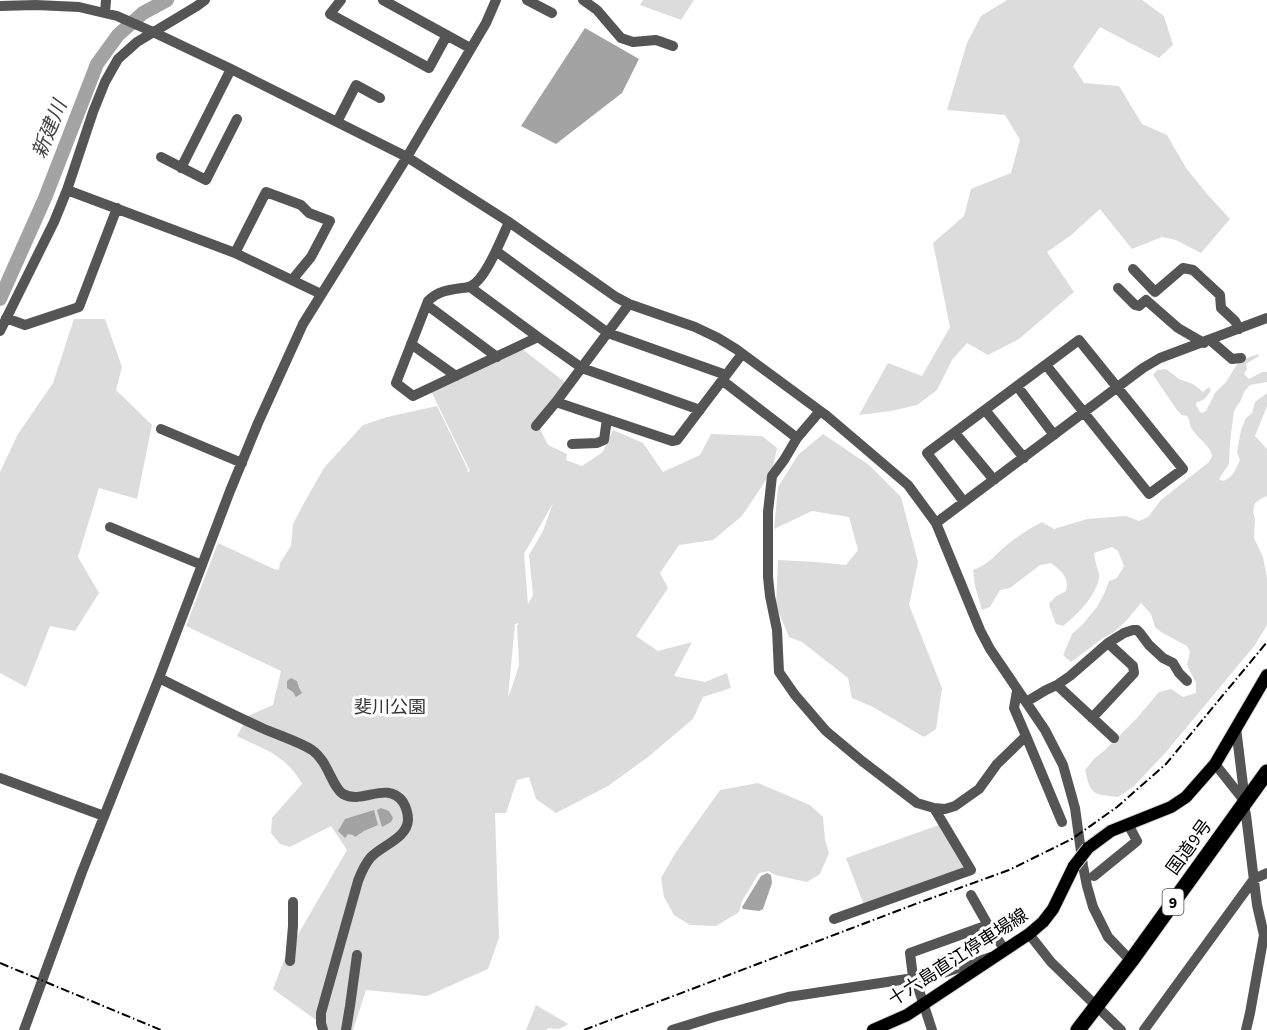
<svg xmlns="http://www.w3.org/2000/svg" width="1267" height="1030" viewBox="0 0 1267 1030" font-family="'Source Sans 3','Noto Sans JP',sans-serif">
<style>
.green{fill:#dcdcdc;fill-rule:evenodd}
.water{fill:#a3a3a3}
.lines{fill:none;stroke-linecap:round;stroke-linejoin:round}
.river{stroke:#a3a3a3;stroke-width:14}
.major-casing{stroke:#dbdbdb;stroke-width:14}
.highway-casing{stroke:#dbdbdb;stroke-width:17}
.minor{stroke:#555;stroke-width:10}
.major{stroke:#000;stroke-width:12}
.highway{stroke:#000;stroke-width:15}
.rail{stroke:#000;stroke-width:2;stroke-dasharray:9 3 1.5 3;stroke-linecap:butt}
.major-bridge-casing{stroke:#dbdbdb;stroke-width:14;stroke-linecap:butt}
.major-bridge{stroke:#000;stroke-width:12}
.labels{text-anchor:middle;stroke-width:6;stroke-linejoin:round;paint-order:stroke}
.shield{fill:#fff;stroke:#4c4c4c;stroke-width:1.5}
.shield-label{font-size:16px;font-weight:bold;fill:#000}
.park-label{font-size:18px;fill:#333;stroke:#fff}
.street-label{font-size:18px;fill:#000;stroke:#fff}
.water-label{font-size:20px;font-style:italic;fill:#444;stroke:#fff}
</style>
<rect width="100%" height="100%" fill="#fff"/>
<!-- green -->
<path class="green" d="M643,0H694L681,20L640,5Z
M1007,0H1142L1164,16L1173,45L1159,58L1100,27L1073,66L1084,83L1119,86L1142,124L1167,135L1186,168L1207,194L1230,219L1201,253L1176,240L1162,237L1132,249L1100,209L1070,236L1047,252L1074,292L1019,339L988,355L967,343L952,360L937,390L917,405L891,411L859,415L888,363L922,376L950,327L933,243L964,216L971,189L1011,173L1020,140L1005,115L947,110L967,43L981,16Z
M74,319H105L122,367L116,390L152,425L137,499L99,488L78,557L99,593L75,631L50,626L26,687L0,673V472L18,434L53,383Z
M522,349L566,383L536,421L548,445L567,454L566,460L582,466L603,452L613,430L643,443L663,472L700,455L711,434L762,436L777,448L772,471L742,516L713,540L679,545L660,573L668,588L636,636L658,651L692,642L674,676L705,682L727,673L731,688L703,697L693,719L648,757L608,786L556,813L536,799L529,777L517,780L506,813H495L499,938L488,969L427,996L366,990L353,1030H318L316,1026V1020L273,989L286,955L347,850L331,826L290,847L280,844L271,833L272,818L302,784C286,755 265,750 237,736L248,716L273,705L281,671L186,626L218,543L274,569L279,570L280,563L291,546L293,524L304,503L324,468L363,425L387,417L437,406L468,470L467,472L470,471L431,391ZM553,503L543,531L529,555L533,595L528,604L524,554ZM519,623L517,626L519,665L512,687L508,697L515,624Z
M1258,354L1259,356L1246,364L1247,369L1244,374L1249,379L1262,372H1267V382L1250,385L1244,392L1241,400L1234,411L1230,442L1229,464L1219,479L1223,481C1233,478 1236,468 1240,460L1237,452L1241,430L1246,418L1252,413L1255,402L1267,393V406L1255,436L1267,449V496L1262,498L1255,503L1253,512L1255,519L1254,538L1263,557L1267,579V625L1255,645L1166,752L1133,787L1118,797C1093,794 1091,796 1085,770L1094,759L1105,750L1137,718L1159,692L1171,689L1183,697L1196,693V683L1187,665L1190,652L1187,646L1161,632L1155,627L1151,614L1141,603L1126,621L1113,633L1103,638L1071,662L1063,655L1072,634L1083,624L1097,607L1105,592L1109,581L1117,578L1124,566L1118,551L1112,547L1094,553C1094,560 1099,571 1099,576C1099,593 1076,616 1063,626L1056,624L1052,614L1049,604L1055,597L1066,591C1070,577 1061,571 1051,563L1040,565L1010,588L1000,590L990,607L982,610L975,586L973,570C987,565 991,559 1001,550C1013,539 1027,530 1042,522L1054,529L1087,519L1126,516L1139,521L1148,517L1161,500L1209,462L1212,456C1210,442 1189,435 1189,419L1187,416L1182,415L1177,410L1153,375L1157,370L1166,369L1179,379L1193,384L1203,392L1209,387L1211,390C1207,396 1205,401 1197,402L1196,405L1200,412L1202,413L1206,411L1215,393L1226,382L1239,361Z
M823,434L869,465L901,497L918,562L909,605L942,688L936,729L924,737L873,707L852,698L848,678L802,642L789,637L776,606L778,560L816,562L846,565L858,550L849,517L812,511L774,529L778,487L798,455Z
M758,783L810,805L823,817L825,840L829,853L820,874L807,882L775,875L769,871L759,873L742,901L739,912L716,926L690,925L674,915L664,897L661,878L676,852L720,790Z
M939,825L964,865L962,870L864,905L846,858Z
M536,1005L568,1024C561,1029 557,1030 549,1028L546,1030H526Z"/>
<!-- water -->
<path class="water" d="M585,28L639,59L622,93L556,144L521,126Z
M291,678L297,681L299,688L302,693L296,697L293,692L287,688V681Z
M381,808L389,811L393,818L391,822L382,827L377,810Z
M374,810L378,825L364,831L355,837L353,835L348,834L345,838L338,831L345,819Z
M767,873L771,875L772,883L763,909L759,911L743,909L742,907L744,904L761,876Z"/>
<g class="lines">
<!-- river -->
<path class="river" d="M0,299L45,198L97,64L118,35L143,13L167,0"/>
<!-- major casing -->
<g class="major-casing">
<path id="major" d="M1088,848L1111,831L1171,807L1186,797L1215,764L1267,675
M873,1030L907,1015L1029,934L1043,922L1053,909L1074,866"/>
</g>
<!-- highway casing -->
<g class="highway-casing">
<path id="highway" d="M1078,1030L1131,961L1267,772"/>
</g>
<!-- minor -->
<path class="minor" d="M341,0L330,14L429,68L447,35
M383,0L470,48
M527,0L552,13
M583,0L597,10L621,38L633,42L656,40L673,46
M0,6L36,5L79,7L117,16L153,32L231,69L407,157L509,222L616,297L629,304L695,327L718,338L736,349L827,416L908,485L936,523L980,630L990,649L1045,730L1063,765L1075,808L1083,866L1087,886L1093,907L1108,937L1131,961
M105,13L106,0
M337,122L356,85L380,98
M161,157L206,180L237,119
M181,168L231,69
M67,190L235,253L321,294
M509,222C502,237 486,279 471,286C469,287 464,288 462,288C448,290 438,291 428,301L396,383L413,396L538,337L582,368L700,410
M496,251L608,333L726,375
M235,253L266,192L301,205L309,213L330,221L311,257L292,280
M1133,269L1155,292L1183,268L1193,270L1220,295L1221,308L1235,321L1239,329
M470,287L538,337
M1118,288L1135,305L1139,306L1146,300L1178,328L1204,343
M629,304L556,402L672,441L677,440L742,354
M427,305L497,357
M6,318L25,325L79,307L117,208
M0,331L54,222L67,190L93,112L105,82L118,59L137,42L197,6L205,0
M1210,340L1232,359L1241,358
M411,344L456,376
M723,381L797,438
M1017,386L1054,435
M985,410L1024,458
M820,411L797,438L784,460L772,476L768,512V577L770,596L777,630L779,672L795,695L826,731L862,761L917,803L934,808L945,809L955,806L979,789L997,764L1026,736L1014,708L1017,691
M536,426L556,402
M161,429L242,463
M955,433L994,480
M572,444L597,443L604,440L607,419
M964,502L927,453L1079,340L1183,469L1149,494L1046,365
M936,523L1143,368L1160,358L1267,318
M110,527L202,565
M1108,643L1124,633L1133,630H1137L1140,633L1149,645L1163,658L1173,663L1179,673L1187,681
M159,678C193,695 227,712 262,728C277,735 298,741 312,750C328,761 332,787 343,794C363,805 387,780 403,802C406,807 408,813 408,820C407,838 383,845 371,857C365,864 361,873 358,881L321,1013V1023L323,1030
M1057,685L1114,738
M1026,702L1046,690L1057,685L1070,676L1108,643L1133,666L1134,673L1092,718
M1236,728L1244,793L1242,798
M1026,736L1062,822
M1215,764L1242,798L1246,815L1257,905L1264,935L1250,1013L1246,1030
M0,778L104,816
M1094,876L1137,841L1128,824
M971,895L988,925
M834,919L971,870L934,808
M1029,934L1051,962L1121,1030
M290,961L293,926V902
M24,1030L82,872L159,678L230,491L258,423L303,324L407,157L486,23L496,0
M346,1030L350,1006L357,955
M672,1030L714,1017L788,997L940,974L991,957
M932,1030L916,981L913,977L910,953L988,925L1005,950
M1144,1030L1254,879L1267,873"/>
<!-- major -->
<use href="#major" class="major"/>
<!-- highway -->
<use href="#highway" class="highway"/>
<!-- rail -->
<path class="rail" d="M0,963L161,1030
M584,1030L918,903L1009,870L1072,839L1117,807L1166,764L1267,642"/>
<!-- major-bridge casing -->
<g class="major-bridge-casing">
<path id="major-bridge" d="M1074,866L1088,848"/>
</g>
<!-- major-bridge -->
<use href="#major-bridge" class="major-bridge"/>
</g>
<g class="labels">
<!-- shield labels -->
<rect class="shield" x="1162.5" y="889" width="21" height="26" rx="4.5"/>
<g class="shield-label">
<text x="1173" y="908">9</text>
</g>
<!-- park labels -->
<g class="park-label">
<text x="390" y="713">斐川公園</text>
</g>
<!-- street labels -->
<g class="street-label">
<text transform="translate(1189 847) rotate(-54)" y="6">国道9号</text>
<text transform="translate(958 957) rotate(-33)" y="6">十六島直江停車場線</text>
</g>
<!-- water labels -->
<g class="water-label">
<text transform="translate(49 129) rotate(-68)" y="7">新建川</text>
</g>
</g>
</svg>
